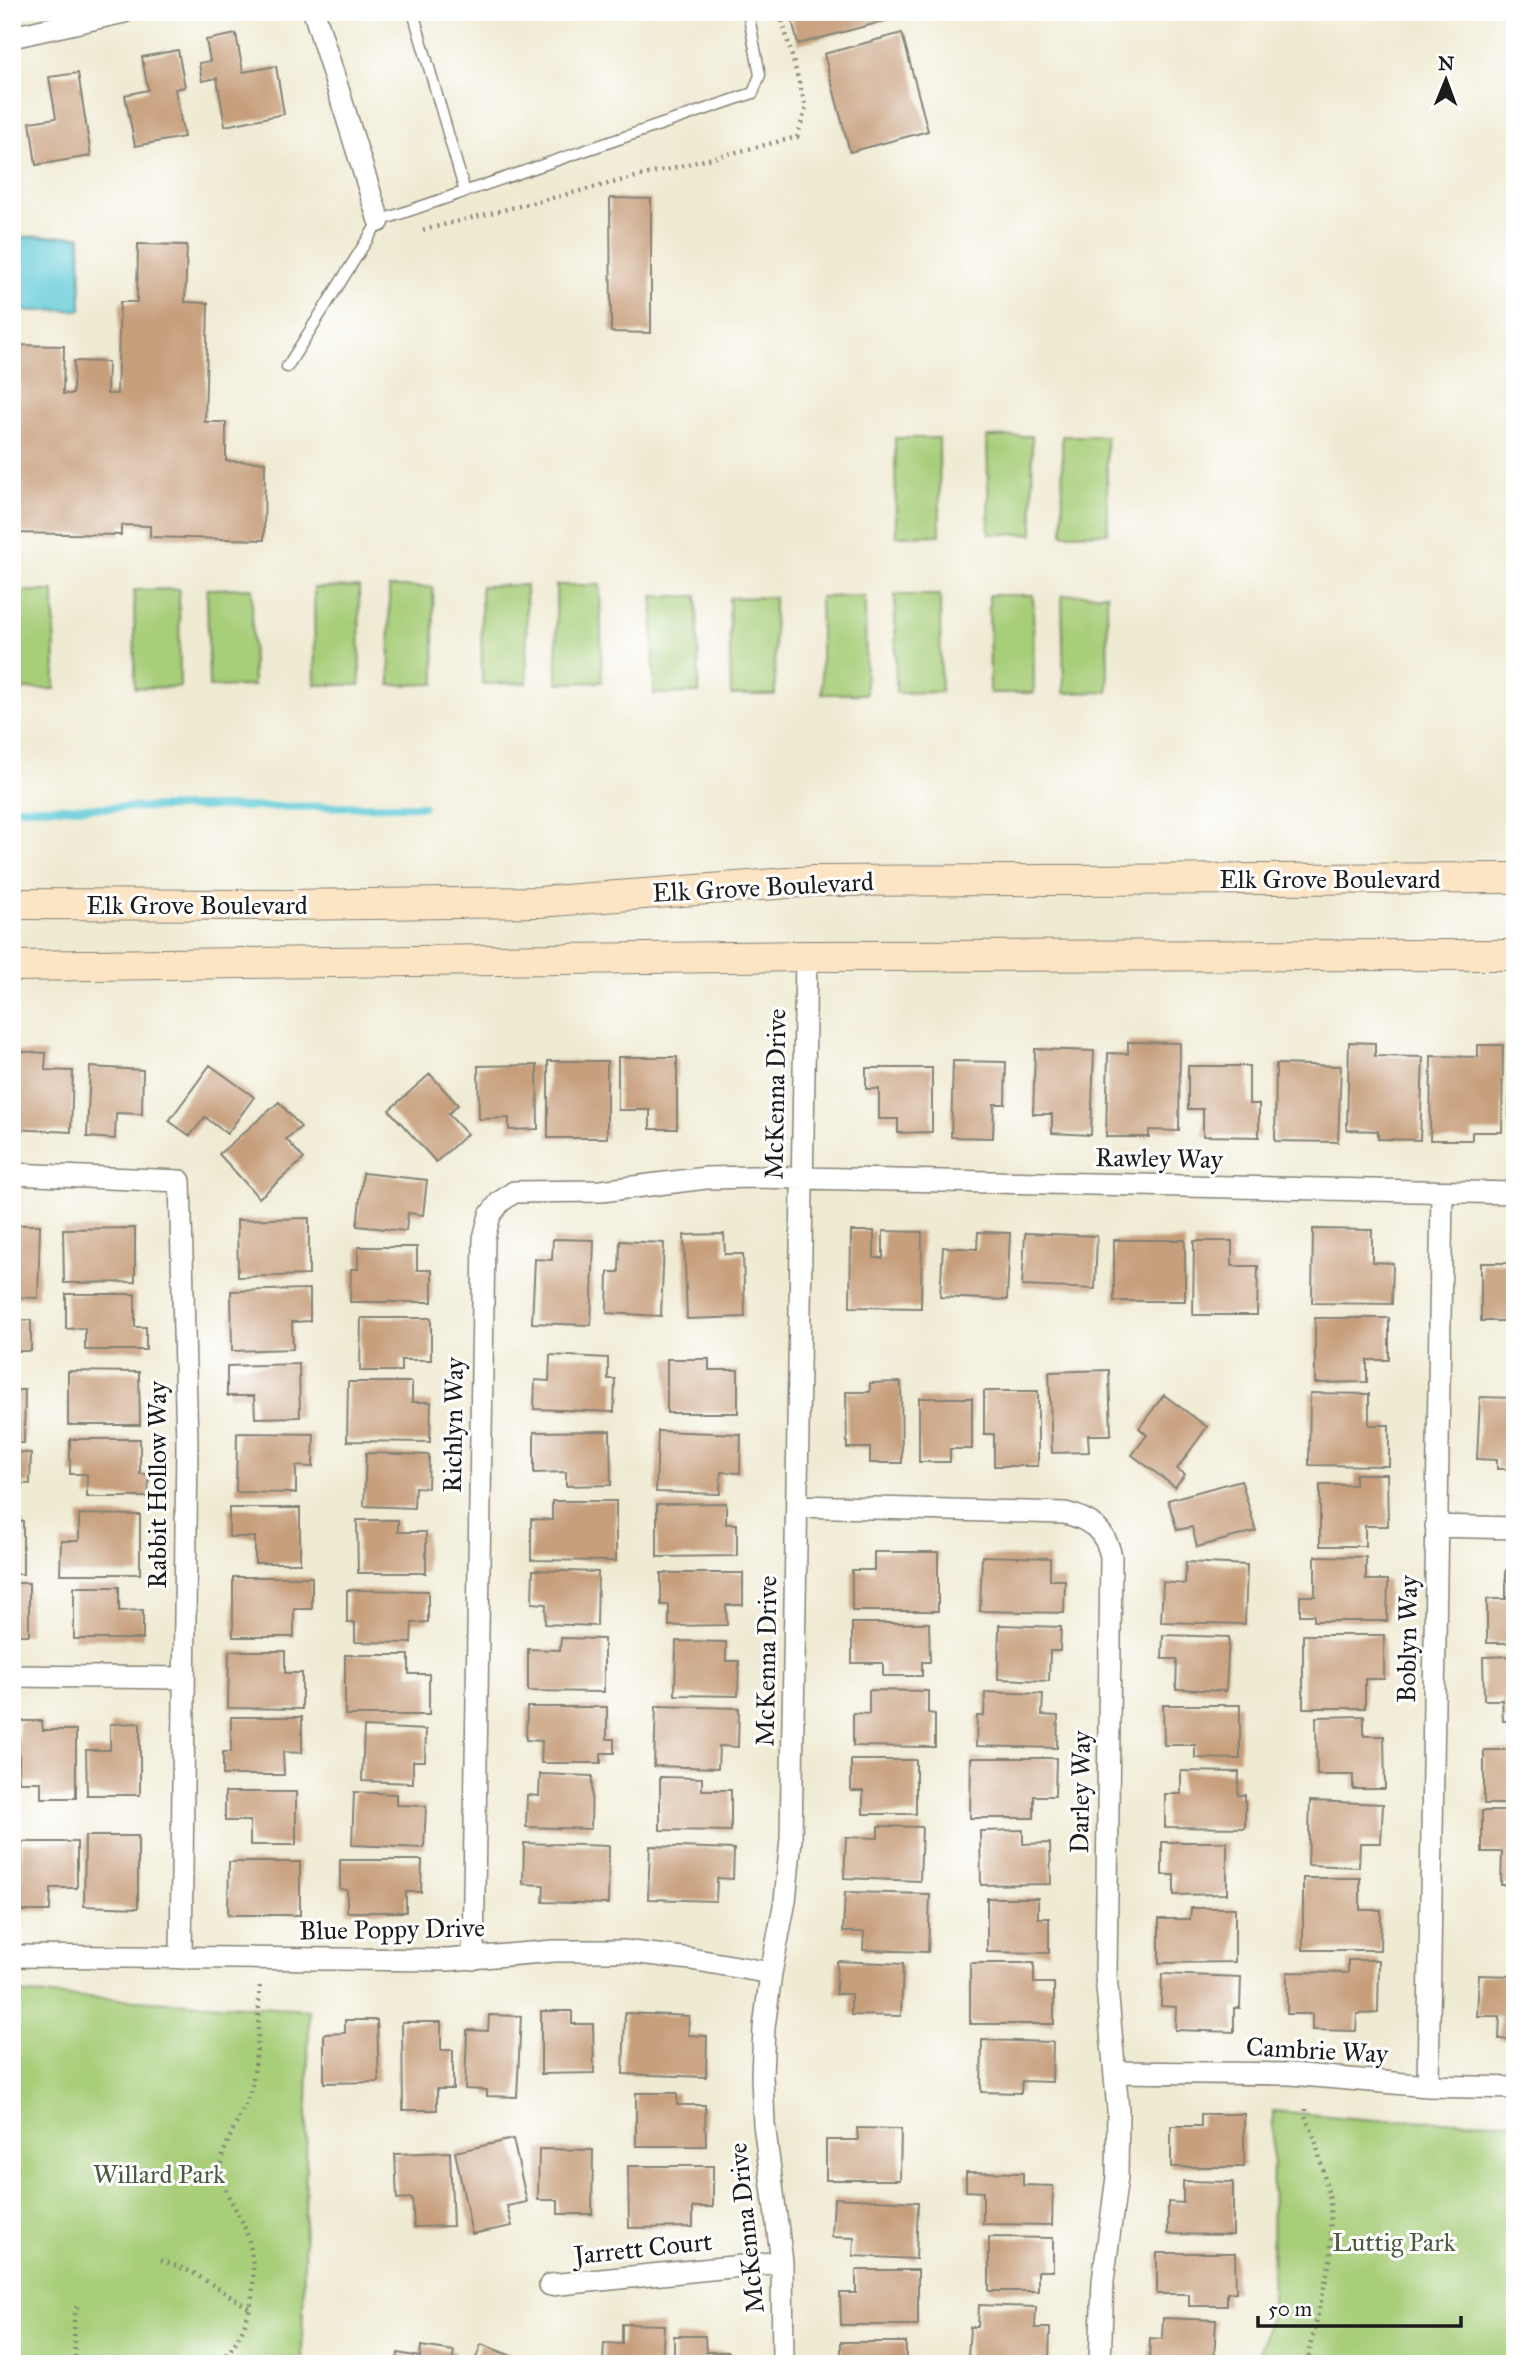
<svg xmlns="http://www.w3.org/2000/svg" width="1527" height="2376" viewBox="0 0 1527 2376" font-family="'IM FELL Great Primer',serif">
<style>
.green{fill:#a7ce79;stroke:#62754a;stroke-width:2}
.water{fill:#5dc9d6;stroke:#3c7279;stroke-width:2}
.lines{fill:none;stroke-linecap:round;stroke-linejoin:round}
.stream{stroke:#5dc9d6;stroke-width:8}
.building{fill:#c79f7b}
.service-casing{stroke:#868377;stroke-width:13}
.minor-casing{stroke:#868377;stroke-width:24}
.secondary-casing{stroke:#868377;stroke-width:32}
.path{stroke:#868377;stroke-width:4.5;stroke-dasharray:2 5;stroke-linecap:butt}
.service{stroke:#fff;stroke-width:10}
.minor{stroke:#fff;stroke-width:21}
.secondary{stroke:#fce5c4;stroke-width:30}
.labels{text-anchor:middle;stroke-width:6;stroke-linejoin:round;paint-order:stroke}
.street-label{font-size:26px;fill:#1c1c1c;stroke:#fff}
.park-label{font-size:26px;fill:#4d5a3d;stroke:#fff}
</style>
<rect width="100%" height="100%" fill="#fff"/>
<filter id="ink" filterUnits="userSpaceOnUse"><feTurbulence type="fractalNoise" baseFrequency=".0143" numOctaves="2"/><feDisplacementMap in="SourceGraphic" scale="14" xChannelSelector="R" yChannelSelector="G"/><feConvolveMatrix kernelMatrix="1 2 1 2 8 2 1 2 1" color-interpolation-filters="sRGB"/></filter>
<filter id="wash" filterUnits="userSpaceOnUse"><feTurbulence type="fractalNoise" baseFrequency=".00686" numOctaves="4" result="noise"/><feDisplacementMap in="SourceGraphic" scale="28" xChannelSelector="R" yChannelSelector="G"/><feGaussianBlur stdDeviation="1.57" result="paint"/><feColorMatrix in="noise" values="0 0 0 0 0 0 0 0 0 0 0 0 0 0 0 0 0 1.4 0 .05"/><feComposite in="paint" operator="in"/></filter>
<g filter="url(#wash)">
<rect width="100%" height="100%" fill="#efead2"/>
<!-- green -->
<path class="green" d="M1032,436L1033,534H989L987,437Z
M1062,436H1106L1108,533L1063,534Z
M895,438H939L940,535L896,536Z
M526,585L527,683L482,684L481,586Z
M556,585H600L602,682L557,683Z
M359,587L360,685H315L314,588Z
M389,587H433L435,684L390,685Z
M252,588L253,686L209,687L207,589Z
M179,589L180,687L135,688L134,590Z
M12,591H54L55,689H12Z
M1107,594L1108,692L1064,693L1062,595Z
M895,595H940L941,692L896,693Z
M989,595H1033L1034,693H990Z
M653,596H697L699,693L654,694Z
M865,596L866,694H822L820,597Z
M774,597L775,695H731L729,598Z
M12,1993L309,2010L302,2364H12Z
M1273,2111L1375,2120L1515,2122V2364H1255L1272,2313Z"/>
<!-- water -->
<path class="water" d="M80,236L81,310L12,311V237Z"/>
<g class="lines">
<!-- stream -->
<path class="stream" d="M12,808L423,806"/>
</g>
<g id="blocks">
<!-- building -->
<path class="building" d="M790,12H915V13L798,44Z
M902,33L928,131L850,152L824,54Z
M236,34L243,72L276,66L284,114L225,126L217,78L202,81L199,63L210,61L206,40Z
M178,50L185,87L175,89L184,137L135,146L125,95L148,90L142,57Z
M78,73L91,156L36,165L30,122L56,118L49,77Z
M610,198L651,199V333L611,332Z
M138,244L187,245L185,302L208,303L205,422H226V461L265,462L264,540L150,537V526L121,525V535L12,533V345L64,346L63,394H73L74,361L108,362L107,394H117L120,302H137Z
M1128,1042L1180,1043L1179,1131L1149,1130V1137H1106L1108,1053L1128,1054Z
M1349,1042L1375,1043V1056L1423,1057L1420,1140L1378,1139V1131L1347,1130Z
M1478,1045H1503L1502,1132H1472V1140H1430L1431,1056L1478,1057Z
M1035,1049L1094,1051L1091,1135L1052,1133V1114H1033Z
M13,1051L46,1053L45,1070L73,1071L71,1132L12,1129Z
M618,1057H677V1129H650V1110H618Z
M1511,1058H1515V1117H1509Z
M548,1061H607V1138H548Z
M953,1061L1006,1062L1005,1104H994L993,1138L951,1137Z
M1276,1064L1341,1066L1338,1142L1275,1141Z
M210,1065L254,1097L227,1134L205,1117L190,1136L169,1121Z
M537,1065L538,1129L509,1130V1118L479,1119L478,1066Z
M1188,1066H1249V1104H1259V1137L1203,1136V1109H1188Z
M90,1067L143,1070L142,1114L116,1113L115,1139L87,1137Z
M866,1068H932V1132L898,1133V1119H879V1089H866Z
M430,1074L458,1105L448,1114L467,1134L436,1162L389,1110Z
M279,1102L301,1127L286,1139L304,1159L259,1198L219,1154Z
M363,1173L427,1180L423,1215L408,1213L406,1231L357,1226Z
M309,1218V1275L238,1277L237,1220Z
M12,1225H40L38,1298L12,1297Z
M135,1228V1282L64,1283L63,1229Z
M1313,1229L1372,1230V1262L1393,1263L1392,1304L1312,1303Z
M851,1231H874V1258H883V1231L922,1232L921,1308L850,1307Z
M978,1232L1010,1233L1007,1300L940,1297L943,1247L977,1249Z
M1025,1233L1097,1236L1095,1289L1022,1286Z
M724,1234L725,1254H743L745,1317L687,1319L684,1235Z
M553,1239L594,1240L591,1325L532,1323L535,1259L552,1260Z
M1114,1240H1185V1301H1114Z
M620,1241L664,1243L661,1316L607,1313L608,1272H619Z
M1194,1241H1232V1266H1258L1257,1315H1193Z
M1512,1242H1515V1321H1481V1263H1512Z
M358,1247H417V1270H432V1302H350L351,1269H358Z
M310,1289V1321L292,1322L293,1349L232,1351L231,1291Z
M66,1294H135V1327H146V1350H85V1328L66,1329Z
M361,1318H431V1360H401V1371H360Z
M1315,1318H1389V1360H1367V1382L1315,1383Z
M12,1320H31V1351H15V1380H12Z
M550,1355L608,1358V1379H615L614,1412L534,1409L535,1380L549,1381Z
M667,1359H709V1370H738V1413H667Z
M299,1364L300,1417L255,1418L254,1396H227V1366Z
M1109,1370L1111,1435H1088L1089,1452L1052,1453L1049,1372Z
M68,1371L139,1372L140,1425H68Z
M348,1382H412V1402H431L430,1442L347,1441Z
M901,1382L902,1463H870V1448H847L846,1392H870V1383Z
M12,1390H25L24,1443H12Z
M984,1391H1038V1466H994V1434H984Z
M1310,1393L1369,1394V1425H1389V1466L1309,1465Z
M1164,1395L1207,1427L1177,1469L1185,1474L1175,1487L1132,1455L1147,1435L1139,1428Z
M1480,1397L1515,1398V1479L1509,1478V1469H1497V1460L1477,1459Z
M919,1398H972V1449H950V1462H919Z
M610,1431L611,1485L566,1486V1472L534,1473V1432Z
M658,1431L741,1434L740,1473L721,1472L720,1494L656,1492Z
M237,1433L314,1434L313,1467L296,1466V1493L236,1492Z
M70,1439H140V1474H149L148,1497H87V1474H70Z
M12,1452L31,1453L30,1484L12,1483Z
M366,1453L429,1455L428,1488L415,1487L414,1508L364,1506Z
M1355,1474H1387L1388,1526H1365V1546H1320V1485H1355Z
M1241,1480L1256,1531L1197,1547L1192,1527L1177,1530L1168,1500Z
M552,1501H616V1561L531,1560V1519L552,1520Z
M726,1503V1524H737V1556L657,1557V1504Z
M229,1508H300V1563H255V1537H229Z
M79,1514L140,1515V1574H60L61,1541H79Z
M357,1520H398V1532H426V1573H358Z
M12,1521H23V1574H12Z
M874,1552H938V1611H852V1570H874Z
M982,1556L1050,1558V1580H1065L1064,1613L980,1611Z
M1315,1556L1366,1557V1580H1388L1387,1621H1314V1615H1300V1596H1315Z
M1186,1562L1247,1565L1245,1624L1161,1622L1163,1582L1185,1584Z
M533,1570L598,1572L597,1626L545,1624L546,1604L532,1603Z
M1506,1570H1515V1643H1487V1599H1506Z
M661,1573H743V1605H726L727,1625L669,1626V1605H661Z
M233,1577H312V1609H294V1637H233Z
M12,1583H29V1635H12Z
M74,1587H119V1611L143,1610V1639H74Z
M347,1590L428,1591V1622L412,1623L411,1643L355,1642V1623H347Z
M852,1623H929L930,1662H922V1676H883V1663H852Z
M999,1625L1061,1627L1060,1651H1050L1049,1681L998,1679Z
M1163,1635L1229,1637L1226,1691L1176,1689L1177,1659H1162Z
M1303,1635H1384V1679H1365V1708H1303Z
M561,1638L604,1639V1692L528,1691V1649L560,1650Z
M676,1641L726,1642V1661H739L738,1696L675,1695Z
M229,1651H285V1673H302V1709L228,1708Z
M345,1655H409V1674H429V1715H345Z
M1515,1656V1721H1503L1502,1700H1484L1483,1657Z
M869,1690L928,1691V1713L935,1714V1747L853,1746V1713L869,1714Z
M985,1692L1043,1694L1042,1715L1058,1716L1057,1748L976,1746L977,1716H984Z
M1163,1705H1240V1759L1195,1758V1745H1164Z
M656,1706L739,1708L738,1747L719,1746L718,1768L654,1766Z
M527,1707H607V1739H614V1753H601V1763H541L542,1741L526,1740Z
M1364,1716V1736H1384L1385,1789H1353V1775H1317L1316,1717Z
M231,1717H302V1753L283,1752L284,1775H223V1752H231Z
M19,1721H42L43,1730H76V1798H41V1782H19Z
M140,1723V1795H87L86,1750H110V1724Z
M364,1727L426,1730L425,1761H413V1783L362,1781Z
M1484,1750H1515V1804H1484Z
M971,1758H1056L1055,1796H1034V1818H970Z
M851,1760H916V1814H863V1791H851Z
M1181,1771L1239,1772L1238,1795H1245V1828L1165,1827V1794H1181Z
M540,1774L592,1776L591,1829L526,1827L527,1795L539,1796Z
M660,1777L702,1778V1790H731V1831L660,1830Z
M225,1792H296V1845H250V1821H225Z
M354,1792L396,1794V1805L426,1806L424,1848L352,1845Z
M1310,1801L1383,1804L1381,1843H1360L1359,1867L1308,1865Z
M1482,1811H1515V1885H1501L1502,1852H1482Z
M878,1826L922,1827L920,1881L844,1878L846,1837L878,1838Z
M1023,1830V1844L1050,1843L1051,1884L981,1885L980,1831Z
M85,1836H138V1908L84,1906Z
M22,1842H77V1888H51L50,1911H22Z
M1162,1842H1227V1894L1174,1895V1875H1162Z
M524,1843L609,1846L608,1904L543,1902L544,1885L523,1884Z
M650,1846L734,1849L733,1879L717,1878L716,1901L648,1899Z
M340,1860H422L421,1892H406V1912H347V1890L340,1889Z
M229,1862H300V1915H228Z
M1303,1878H1360V1910H1381L1380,1950H1303Z
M845,1892L930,1894L928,1952L863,1950L864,1932H843Z
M987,1898H1038V1918H1049V1953L987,1952Z
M1191,1908H1235V1962L1159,1963V1919H1190Z
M1348,1960H1379L1378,2013L1357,2014L1356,2031L1312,2030V2014H1287V1972L1348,1973Z
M837,1961L903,1964L901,2016L851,2015V1994H836Z
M970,1963H1034V1983H1054V2024H970Z
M1162,1974L1241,1977L1240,2008H1234V2032L1175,2030L1176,2007L1161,2006Z
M1479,1975L1515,1976V2040L1499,2039L1500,2016H1477Z
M541,2011H572V2024H593L594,2073L541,2074Z
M625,2013L689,2016L688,2035L707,2036L706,2077L623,2074Z
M489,2015L521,2016L517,2097L487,2096V2090L465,2089L467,2030L488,2031Z
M345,2020H377L379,2082L324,2083V2034L345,2033Z
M402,2022H441V2050H453V2089H437V2110H403Z
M982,2040L1053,2042L1052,2082L1022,2081L1021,2093L981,2092Z
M636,2093H677V2105H705L706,2146H636Z
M1201,2114H1244V2167H1171V2126H1201Z
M857,2128L901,2129L900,2180H826V2140H858Z
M513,2139L527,2202L507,2206L512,2226L472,2234L455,2152Z
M539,2149L593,2150L592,2214H558V2200H538Z
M450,2152L453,2226L414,2227L412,2198L397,2199L395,2154Z
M628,2166H713V2207H693V2227L629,2228Z
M966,2172L1023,2173V2185L1053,2186L1052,2225L983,2224V2192L966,2191Z
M1183,2181L1233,2182V2235L1168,2234V2202L1183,2203Z
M834,2198L918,2202L916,2259L853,2256L854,2238L832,2237Z
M989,2237L1053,2238V2271H1038V2291H989Z
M1157,2253H1235L1236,2292L1227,2293V2306H1189V2294H1157Z
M856,2270H918V2325H841L840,2293H856Z
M979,2305L1036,2307L1035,2328H1050L1049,2361L968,2358L970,2327H978Z
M1163,2318L1216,2320L1214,2364H1149L1150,2338L1162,2339Z
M622,2324L664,2325L662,2364H603L604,2343L622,2344Z
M674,2336H705L706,2352H729V2364H674Z
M841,2342H906V2364H841Z
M481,2344L512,2356L509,2364H474Z
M421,2346L454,2351L452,2364H397L398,2353L420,2357Z
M550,2360L593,2361V2364H550Z"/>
</g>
</g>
<g filter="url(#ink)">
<use href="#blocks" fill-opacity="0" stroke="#868377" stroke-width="2"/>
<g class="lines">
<!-- service casing -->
<g class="service-casing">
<path id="service" d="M413,12L465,192
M287,367L379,221L753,93L760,75L748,12"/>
</g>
<!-- minor casing -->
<g class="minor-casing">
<path id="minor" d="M314,12L379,221
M12,37L124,12
M12,1174L180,1181L187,1443L181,1958
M797,1506L1065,1513C1090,1519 1105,1530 1111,1556L1106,1976L1118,2110L1117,2177L1103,2281L1100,2364
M1436,1526L1515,1528
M12,1676L184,1678
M12,1956L448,1960L554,1951H623L691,1959L771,1973
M473,1959L484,1238L490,1215L500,1202L514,1192L601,1191L706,1178L755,1177L1515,1193
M1116,2072L1291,2074L1428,2086L1515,2088
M1428,2086L1442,1192
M550,2285L782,2262
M783,2364L782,2262L764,2124L762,2076L764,2028L771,1973L785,1901L791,1839L806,956"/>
</g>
<!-- secondary casing -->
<g class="secondary-casing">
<path id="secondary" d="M12,904L284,905L539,902L814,881L1515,878
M12,966L806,956L1515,955"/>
</g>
<!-- path -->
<path class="path" d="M423,230L797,137L806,108L780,12
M1306,2109V2117L1315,2139L1330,2200L1331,2256L1307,2364
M161,2260L192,2272L249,2308
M75,2364L74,2320L77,2306
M216,2364C254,2334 261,2275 246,2231C238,2208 218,2189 222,2162C225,2138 245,2113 251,2088C259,2054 258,2017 260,1982"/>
<!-- service -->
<use href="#service" class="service"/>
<!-- minor -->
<use href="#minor" class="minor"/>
<!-- secondary -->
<use href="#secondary" class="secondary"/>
</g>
</g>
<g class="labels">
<!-- street labels -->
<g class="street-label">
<text x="1330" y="888">Elk Grove Boulevard</text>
<text transform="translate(763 887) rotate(-3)" y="9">Elk Grove Boulevard</text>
<text x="197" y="914">Elk Grove Boulevard</text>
<text transform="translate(775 1094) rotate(-89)" y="9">McKenna Drive</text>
<text transform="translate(1159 1158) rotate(1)" y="9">Rawley Way</text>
<text transform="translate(453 1425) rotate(-89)" y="9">Richlyn Way</text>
<text transform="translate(157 1485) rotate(-90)" y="9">Rabbit Hollow Way</text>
<text transform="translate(1407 1639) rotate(-89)" y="9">Boblyn Way</text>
<text transform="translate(766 1661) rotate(-89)" y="9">McKenna Drive</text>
<text transform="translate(1080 1792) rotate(-89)" y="9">Darley Way</text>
<text transform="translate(392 1929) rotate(-1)" y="9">Blue Poppy Drive</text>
<text transform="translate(1317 2050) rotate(3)" y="9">Cambrie Way</text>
<text transform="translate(746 2228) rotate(-96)" y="9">McKenna Drive</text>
<text transform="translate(643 2248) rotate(-6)" y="9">Jarrett Court</text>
</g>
<!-- park labels -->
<g class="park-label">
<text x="159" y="2183">Willard Park</text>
<text x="1394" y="2251">Luttig Park</text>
</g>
</g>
<!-- margin -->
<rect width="1527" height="2376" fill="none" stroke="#fff" stroke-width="42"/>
<!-- north arrow -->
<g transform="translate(1446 80) rotate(1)" stroke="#ffffff" stroke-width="5" paint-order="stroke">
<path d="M0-5L12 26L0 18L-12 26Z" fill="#1c1c1c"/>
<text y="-10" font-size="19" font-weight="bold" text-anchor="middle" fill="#1c1c1c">N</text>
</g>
<!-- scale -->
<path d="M1258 2316v10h203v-10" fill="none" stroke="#1c1c1c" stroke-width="3.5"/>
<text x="1268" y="2316" font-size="21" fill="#1c1c1c" stroke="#ffffff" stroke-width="5" paint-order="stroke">50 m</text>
</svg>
